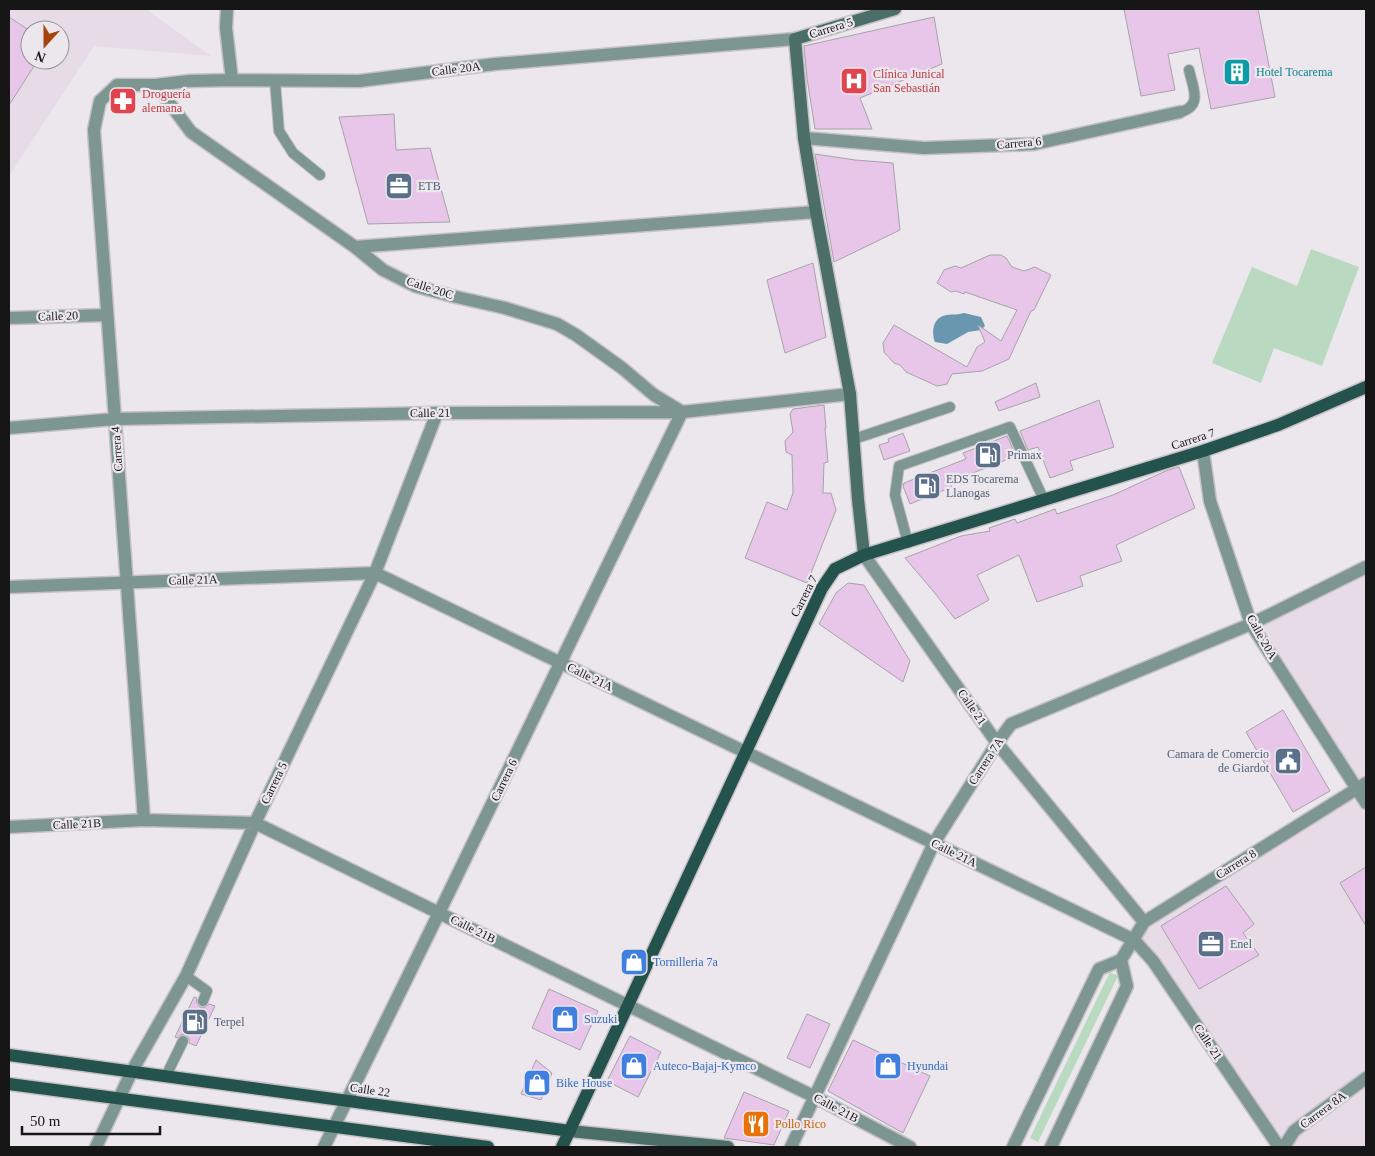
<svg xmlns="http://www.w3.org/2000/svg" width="1375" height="1156" viewBox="0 0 1375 1156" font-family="'Times New Roman',serif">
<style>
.built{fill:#e6dbe6;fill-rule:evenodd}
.green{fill:#b9dac0}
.water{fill:#6997af}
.building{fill:#e8c6ea;stroke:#a7a3a7}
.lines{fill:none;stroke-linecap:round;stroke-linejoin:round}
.lane-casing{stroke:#c5c1c6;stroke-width:12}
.street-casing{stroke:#c5c1c6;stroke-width:15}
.secondary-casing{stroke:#c5c1c6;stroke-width:15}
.primary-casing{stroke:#c5c1c6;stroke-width:15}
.lane{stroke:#7e9692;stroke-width:10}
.street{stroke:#7e9692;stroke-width:12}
.secondary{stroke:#4b6e68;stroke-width:12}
.primary{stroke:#24524c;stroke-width:12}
.labels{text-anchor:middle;stroke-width:4.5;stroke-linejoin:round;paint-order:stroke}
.street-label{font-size:12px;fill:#171617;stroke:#ebe7ec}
.culture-label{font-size:12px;fill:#0d838f;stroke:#ebe7ec;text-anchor:start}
.health-label{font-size:12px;fill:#be3a42;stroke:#ebe7ec;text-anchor:start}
.service-label{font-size:12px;fill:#4e5e75;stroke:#ebe7ec;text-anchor:start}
.shop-label{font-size:12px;fill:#366cbe;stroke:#ebe7ec;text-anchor:start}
.food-label{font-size:12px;fill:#c56008;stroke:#ebe7ec;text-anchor:start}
</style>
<rect width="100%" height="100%" fill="#ebe7ec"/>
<!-- built -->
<path class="built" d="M9,9H146L211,56L94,46L9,176ZM30,30H60V60H30Z
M1366,567V1147H1279L1134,940L1144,922L1356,789L1251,624Z"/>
<!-- green -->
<path class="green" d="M1311,249L1359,267L1322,366L1274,348L1261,383L1212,363L1252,267L1297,286Z
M1110,972L1118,976L1038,1142L1030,1138Z"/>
<!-- water -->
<path class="water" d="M964,313L981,317L985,326L981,330L968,332L947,344L935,342C931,331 933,317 947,315C953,314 958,315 964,313Z"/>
<!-- building -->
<path class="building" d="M1124,9H1258L1275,97L1211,109L1199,48L1168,54L1175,90L1141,96Z
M9,17L30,31V60H38L9,105Z
M934,17L942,64L860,98L872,129H815L807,78L804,46Z
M394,114L396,150L430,148L450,222L368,224L339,117Z
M815,154L855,160L893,163L900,230L834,262Z
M990,255H1001L1006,258L1012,267L1024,271L1035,267L1051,275L1034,310L1031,311L1009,359L982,371L952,374L947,384L937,386L906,372L900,365L894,363L884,352L883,343L894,325L967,367L977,347L985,342L978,325L1001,341L1017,310L965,292L964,294L956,291L951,292L937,283L944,270L955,266L961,268Z
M813,263L826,337L785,353L767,280Z
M1036,383L1040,397L999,411L995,402Z
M1099,400L1114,447L1070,461L1073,470L1050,478L1038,447L1028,450L1020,431Z
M824,405L826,428H825L828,462L824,463L823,493H831L836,510L807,583L745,558L767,502L787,510L793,493L792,455L786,452L785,441L793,432L790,414L793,409Z
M903,433L910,451L884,460L879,445L889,442L888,439Z
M1007,436L1016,456L950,482L952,487L910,504L903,486L904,483L966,459L963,453Z
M1179,467L1195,508L1116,545L1122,561L1080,576L1083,586L1037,602L1019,555L977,575L989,600L955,619L934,592L905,558L961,536L990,531L989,528L1015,519L1017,523L1055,509L1057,514L1113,495L1168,470Z
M848,583L864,585L910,661L903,682L819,624L836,593Z
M1283,710L1330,791L1293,812L1246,732Z
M1366,867V926L1340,883Z
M1226,886L1254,924L1243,933L1259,955L1199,989L1161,926Z
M549,989L598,1011L580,1050L532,1028Z
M194,997L197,998L196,1002L200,1007L204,1008L209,1004L215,1006L196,1046L189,1043V1038L186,1035L182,1034L177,1038L175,1037Z
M807,1014L830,1024L810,1068L787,1058Z
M630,1036L661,1052L638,1097L607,1081Z
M853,1040L930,1076L903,1133L828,1091Z
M536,1060L552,1073L541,1100L521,1094Z
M744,1092L789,1111L774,1145L724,1138Z"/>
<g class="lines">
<!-- lane casing -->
<g class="lane-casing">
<path id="lane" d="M275,81L279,131L293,153L320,175
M1180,112C1203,106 1193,88 1189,70
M854,439L950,407
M908,543L895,495L899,466L1010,427L1044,500
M186,976L207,991L203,1001
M166,1076L183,1041"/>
</g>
<!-- street casing -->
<g class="street-casing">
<path id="street" d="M227,9L226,28L232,80
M156,85L191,132L355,247L383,270L415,286L452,296L505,308L557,324L576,335L622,368L654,395L682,412L439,913L324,1147
M804,138L924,148L1034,144L1180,112
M355,247L816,212
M9,318L107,315
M9,428L115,419L437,413L682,412L850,394
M1203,451L1210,501L1251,624L1366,803
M864,555L997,743L1144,922
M9,587L375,573L1134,940L1153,961L1279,1147
M144,820L94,130L100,101L117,85H156L189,81L232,80L359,81L495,64L795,39
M9,827L144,820L255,823L815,1097L910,1147
M1121,960L1144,922L1366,783
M96,1147L132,1071L186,976L255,823L375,573L437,413
M791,1147L934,843L997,743L1011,724L1251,624L1366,567
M1013,1147L1099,969L1121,960L1127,986L1051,1147
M1284,1147L1294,1131L1366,1078"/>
</g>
<!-- secondary casing -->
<g class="secondary-casing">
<path id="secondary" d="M864,555L858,499L850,394L816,212L804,138L795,39L895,9
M570,1131L728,1147"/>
</g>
<!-- primary casing -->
<g class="primary-casing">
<path id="primary" d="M9,1055L570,1131
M9,1084L488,1147
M562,1147L822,588L835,569L864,555L1203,451L1278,425L1366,387"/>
</g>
<!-- lane -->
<use href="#lane" class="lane"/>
<!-- street -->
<use href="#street" class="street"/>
<!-- secondary -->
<use href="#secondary" class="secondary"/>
<!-- primary -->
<use href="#primary" class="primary"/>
</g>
<!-- icons -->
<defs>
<g id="building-square" transform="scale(1.4375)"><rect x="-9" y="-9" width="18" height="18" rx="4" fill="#0f9aa8" stroke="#ebe7ec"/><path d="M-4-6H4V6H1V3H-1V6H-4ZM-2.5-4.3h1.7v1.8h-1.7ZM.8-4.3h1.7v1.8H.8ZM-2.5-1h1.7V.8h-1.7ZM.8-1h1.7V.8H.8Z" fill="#fff"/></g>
<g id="hospital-square" transform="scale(1.4375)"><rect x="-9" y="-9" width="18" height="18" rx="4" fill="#e0444e" stroke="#ebe7ec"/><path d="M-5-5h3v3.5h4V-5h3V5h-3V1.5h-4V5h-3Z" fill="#fff"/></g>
<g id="pharmacy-square" transform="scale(1.4375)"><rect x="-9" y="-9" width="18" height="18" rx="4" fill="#e0444e" stroke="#ebe7ec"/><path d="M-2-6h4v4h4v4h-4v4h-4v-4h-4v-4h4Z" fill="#fff"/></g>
<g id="office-square" transform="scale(1.4375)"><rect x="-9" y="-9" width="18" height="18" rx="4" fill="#5c6f8a" stroke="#ebe7ec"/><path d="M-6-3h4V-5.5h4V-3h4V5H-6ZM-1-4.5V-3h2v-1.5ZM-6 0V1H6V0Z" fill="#fff"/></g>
<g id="fuel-square" transform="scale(1.4375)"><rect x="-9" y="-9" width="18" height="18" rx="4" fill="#5c6f8a" stroke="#ebe7ec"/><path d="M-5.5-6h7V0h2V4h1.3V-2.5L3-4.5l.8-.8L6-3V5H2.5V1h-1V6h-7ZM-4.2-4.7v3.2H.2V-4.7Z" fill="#fff"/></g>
<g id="civic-square" transform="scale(1.4375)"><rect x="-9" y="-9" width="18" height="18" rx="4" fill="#5c6f8a" stroke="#ebe7ec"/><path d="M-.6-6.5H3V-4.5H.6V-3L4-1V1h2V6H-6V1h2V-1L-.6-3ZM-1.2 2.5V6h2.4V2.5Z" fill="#fff"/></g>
<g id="shop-square" transform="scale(1.4375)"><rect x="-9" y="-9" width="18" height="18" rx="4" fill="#3f7fe0" stroke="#ebe7ec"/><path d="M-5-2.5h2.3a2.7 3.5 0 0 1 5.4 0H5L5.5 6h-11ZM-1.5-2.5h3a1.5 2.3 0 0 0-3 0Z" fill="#fff"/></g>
<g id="restaurant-square" transform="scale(1.4375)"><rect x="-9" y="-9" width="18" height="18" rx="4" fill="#e8710a" stroke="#ebe7ec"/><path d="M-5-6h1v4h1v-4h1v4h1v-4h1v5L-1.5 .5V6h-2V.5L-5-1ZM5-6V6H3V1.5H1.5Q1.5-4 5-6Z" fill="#fff"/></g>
</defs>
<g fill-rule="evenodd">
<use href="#building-square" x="1237" y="72"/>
<use href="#hospital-square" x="854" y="81"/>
<use href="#pharmacy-square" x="123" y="101"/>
<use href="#office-square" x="399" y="186"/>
<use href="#fuel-square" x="988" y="455"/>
<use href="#fuel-square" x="927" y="486"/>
<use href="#civic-square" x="1288" y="761"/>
<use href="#office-square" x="1211" y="944"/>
<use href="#shop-square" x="634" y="962"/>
<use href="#shop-square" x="565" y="1019"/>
<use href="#fuel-square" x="195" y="1022"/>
<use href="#shop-square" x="634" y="1066"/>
<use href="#shop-square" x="888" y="1066"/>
<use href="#shop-square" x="537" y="1083"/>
<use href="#restaurant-square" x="756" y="1124"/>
</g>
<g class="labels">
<!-- street labels -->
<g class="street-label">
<text transform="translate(831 28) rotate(-17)" y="4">Carrera 5</text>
<text transform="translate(456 69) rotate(-7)" y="4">Calle 20A</text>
<text transform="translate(1019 143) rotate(-5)" y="4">Carrera 6</text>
<text transform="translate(430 288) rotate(18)" y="4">Calle 20C</text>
<text transform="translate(58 316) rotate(-2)" y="4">Calle 20</text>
<text transform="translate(430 413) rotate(-1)" y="4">Calle 21</text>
<text transform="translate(1193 439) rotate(-18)" y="4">Carrera 7</text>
<text transform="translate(117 449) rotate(-94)" y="4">Carrera 4</text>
<text transform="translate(193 580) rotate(-2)" y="4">Calle 21A</text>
<text transform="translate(804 596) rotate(-63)" y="4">Carrera 7</text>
<text transform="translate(1262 637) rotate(61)" y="4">Calle 20A</text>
<text transform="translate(590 677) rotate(26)" y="4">Calle 21A</text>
<text transform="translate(972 707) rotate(55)" y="4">Calle 21</text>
<text transform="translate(986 761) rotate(-57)" y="4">Carrera 7A</text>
<text transform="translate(504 780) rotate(-64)" y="4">Carrera 6</text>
<text transform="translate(274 783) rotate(-64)" y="4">Carrera 5</text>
<text transform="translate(77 824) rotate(-3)" y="4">Calle 21B</text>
<text transform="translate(954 853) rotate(26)" y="4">Calle 21A</text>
<text transform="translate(1236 864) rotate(-32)" y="4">Carrera 8</text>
<text transform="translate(473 929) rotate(26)" y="4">Calle 21B</text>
<text transform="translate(1208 1042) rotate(56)" y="4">Calle 21</text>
<text transform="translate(370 1090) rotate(8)" y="4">Calle 22</text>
<text transform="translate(836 1108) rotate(28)" y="4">Calle 21B</text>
<text transform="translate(1323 1110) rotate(-36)" y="4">Carrera 8A</text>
</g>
<!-- culture labels -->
<g class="culture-label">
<text x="1256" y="76">Hotel Tocarema</text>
</g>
<!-- health labels -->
<g class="health-label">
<text x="873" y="78">Clínica Junical<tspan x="873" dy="14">San Sebastián</tspan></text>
<text x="142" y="98">Droguería<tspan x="142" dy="14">alemana</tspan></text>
</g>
<!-- service labels -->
<g class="service-label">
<text x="418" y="190">ETB</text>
<text x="1007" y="459">Primax</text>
<text x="946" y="483">EDS Tocarema<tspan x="946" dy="14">Llanogas</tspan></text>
<text x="1269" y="758" text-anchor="end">Camara de Comercio<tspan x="1269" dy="14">de Giardot</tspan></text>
<text x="1230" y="948">Enel</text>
<text x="214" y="1026">Terpel</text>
</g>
<!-- shop labels -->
<g class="shop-label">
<text x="653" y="966">Tornilleria 7a</text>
<text x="584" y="1023">Suzuki</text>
<text x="653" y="1070">Auteco-Bajaj-Kymco</text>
<text x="907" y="1070">Hyundai</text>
<text x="556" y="1087">Bike House</text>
</g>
<!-- food labels -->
<g class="food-label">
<text x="775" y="1128">Pollo Rico</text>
</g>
</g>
<!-- border -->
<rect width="1375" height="1156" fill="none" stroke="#171617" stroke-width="20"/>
<!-- north arrow -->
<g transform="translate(45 45) rotate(201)"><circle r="24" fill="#ebe7ec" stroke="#969397"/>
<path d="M0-4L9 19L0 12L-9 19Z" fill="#a6430d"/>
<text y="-8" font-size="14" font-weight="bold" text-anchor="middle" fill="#171617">N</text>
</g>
<!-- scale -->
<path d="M22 1126v8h138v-8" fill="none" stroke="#171617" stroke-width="2.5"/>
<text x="30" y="1126" font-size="15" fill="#171617" stroke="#ebe7ec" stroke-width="4" paint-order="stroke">50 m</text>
</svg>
